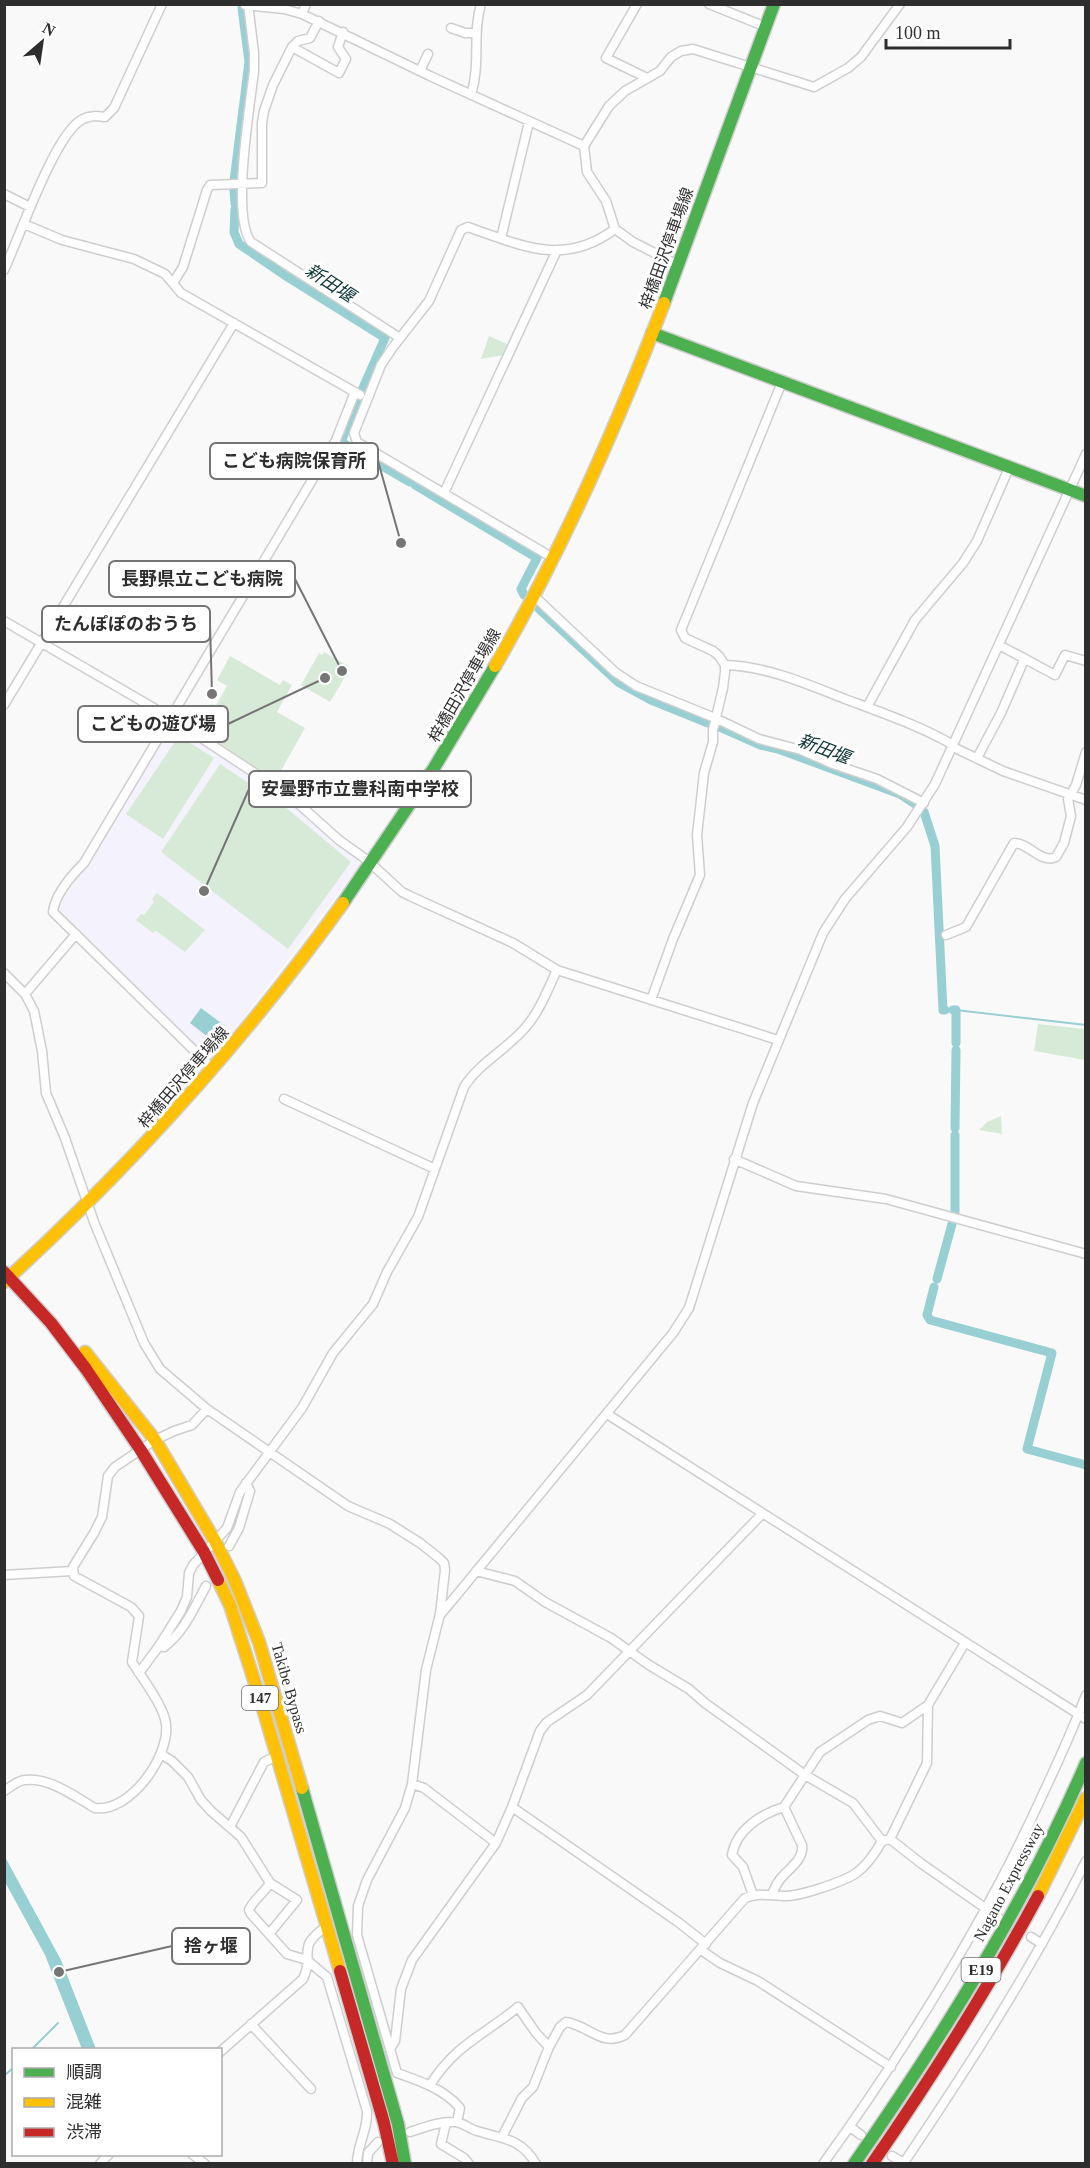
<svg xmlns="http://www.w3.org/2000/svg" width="1090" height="2168" viewBox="0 0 1090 2168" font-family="'Times New Roman','Noto Sans JP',serif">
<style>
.education{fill:#f4f2fc}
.green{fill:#d7ead8}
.water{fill:#98cfd2}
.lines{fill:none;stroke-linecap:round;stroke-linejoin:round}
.stream{stroke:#98cfd2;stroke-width:2}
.canal{stroke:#98cfd2;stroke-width:9}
.street-casing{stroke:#cfcecf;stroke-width:11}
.fast-casing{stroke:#cfcecf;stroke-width:15}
.slow-casing{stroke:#cfcecf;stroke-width:15}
.jam-casing{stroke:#cfcecf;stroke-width:15}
.street{stroke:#fefefe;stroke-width:8}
.fast{stroke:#4caf50;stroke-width:12}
.slow{stroke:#ffc107;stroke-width:12}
.jam{stroke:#c62828;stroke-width:12}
.labels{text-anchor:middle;stroke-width:6;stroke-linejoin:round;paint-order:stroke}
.shield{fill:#fff;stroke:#6d6d6d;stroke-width:1.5}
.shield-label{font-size:15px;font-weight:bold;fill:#2f2e2f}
.street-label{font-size:16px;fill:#2f2e2f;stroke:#fff}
.water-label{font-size:18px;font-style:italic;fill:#0c3436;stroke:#fff}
.leader{fill:none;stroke:#767576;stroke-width:2}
.callout-dot{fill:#767576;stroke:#fff;stroke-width:2}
.callout{fill:#fff;stroke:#767576;stroke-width:2}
.callout-label{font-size:18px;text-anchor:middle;font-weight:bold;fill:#2f2e2f}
</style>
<rect width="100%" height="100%" fill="#faf9fa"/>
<!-- education -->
<path class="education" d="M174,724L292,801L343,850L358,859L359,866L213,1058H208L59,913L58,907L87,865L169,725Z"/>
<!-- green -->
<path class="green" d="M489,336L509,345L504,355L481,359Z
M324,652L348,666L347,669L349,670L330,702L301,685L319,653L322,655Z
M230,656L280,685L283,680L292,685L277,712L305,728L275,781L203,734L202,706L208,709L211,704L215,707L227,686L217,680Z
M179,736L214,758L163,839L126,814Z
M220,764L284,806L351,862L288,949L161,852Z
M157,893L205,930L185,952L156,931L153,933L136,920L141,914L144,915L154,902L152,899Z
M1038,1024L1085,1029V1060L1034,1051Z
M1001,1116L1002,1134L979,1130L987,1122Z"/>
<!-- water -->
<path class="water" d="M201,1008L225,1026L213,1041L190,1023Z
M4,1855L61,1960L96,2049H82L45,1955L5,1882Z"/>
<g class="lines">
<!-- stream -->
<path class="stream" d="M956,1010L1086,1025
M31,2050L58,2023
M4,2076L14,2067"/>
<!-- canal -->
<path class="canal" d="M234,181L249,62L242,8
M234,190L235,204
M235,209L234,232L239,244L289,278L385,338L362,390
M358,399L341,442L410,482
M415,485L537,558L521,589L524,595
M539,609L618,682L651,700L708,723
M717,726L760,745L778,749L900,794L918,806
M924,812L935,846L943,1010H945
M953,1010H956V1043
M955,1128L956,1050
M955,1212V1135
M937,1279L952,1224
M934,1287L927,1315L930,1320L1052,1353L1027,1449L1086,1465"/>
<!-- street casing -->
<g class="street-casing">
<path id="street" d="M248,4L254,53V71C250,106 231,216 251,242L400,338
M637,4L606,58L647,78
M709,4L766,27
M245,5L284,9L302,14L430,76L584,146
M302,14L306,4
M451,28L465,33H476
M292,47L339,73L346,59L338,47L343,32
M420,71L428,54
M471,95C481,63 472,34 481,4
M4,194L30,207
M24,224L62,240L134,259L165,274L181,293L360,395
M501,238L529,122
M678,265L633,242L615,229L606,201L587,172L584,146L609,106L625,91L660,71L671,57L681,51L693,49L814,87L848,68L861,57L900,4
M4,270C19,239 55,132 83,119C90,115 97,116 105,117L114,108L162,4
M173,283L183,267L207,190L210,185L262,183V123L264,111L273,85L292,47L298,41L310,38L319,21
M444,493L557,250
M553,558L357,442L354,433L381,365L393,347L429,301L461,230L468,227C523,246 564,267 615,229
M534,596L615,672L636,686L715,718L759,739L801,750L833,764L877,779L924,803
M4,621L171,718L291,797L339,840L367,860L402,892L410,896L513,943L557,970L778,1040
M999,645L1055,675L1065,655L1086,661
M725,665C766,666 807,684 845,699C880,712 915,724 948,742L953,747L1003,771L1086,800
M4,705L234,323
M867,707L915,620L963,563L977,541L1009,468
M977,758L1001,713L1024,660
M946,935L966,927L1014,843C1029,843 1041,864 1056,857L1064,843L1071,816L1068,799L1076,785L1086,752
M4,973L25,994L34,1011L42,1051L46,1093L65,1138L94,1222L144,1343L160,1369L207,1409L348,1506L390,1524L420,1543L439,1558L444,1563L445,1570L440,1614L426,1670L412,1784L405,1808L367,1880L358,1906L357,1935L397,2073C420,2081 444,2089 460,2108L457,2122
M25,994L76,934
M651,1000L673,939L700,875L697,835L704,773L713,742V730L723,688L725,672V665L719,656L713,651L685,638L681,630L782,382
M213,1069L53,912C55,894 72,875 84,863L336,440L355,392
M284,1099L435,1169
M734,1159L796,1186L886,1199L1086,1254
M607,1414L1086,1719
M229,1546L239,1528L250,1491L246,1483
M476,1571L515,1581L545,1602L611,1638L649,1665L689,1689L705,1703L805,1775L853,1803L882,1841
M4,1575L72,1571
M441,1614L673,1333L689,1308L753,1103L823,933L845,899L907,827L935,784L1086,454
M159,1646L164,1647C184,1632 194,1608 206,1586
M139,1673L159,1646L181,1611L187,1597L189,1573L193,1565L227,1528L240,1492L302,1408L333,1353L373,1304L387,1272L418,1217L464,1087C479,1063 506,1050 525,1028C540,1011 547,991 557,970
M161,1754L172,1761L188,1777L201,1800L211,1811L241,1837L270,1883C264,1893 253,1900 249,1910L251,1914L287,1954L307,1960L327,1977L367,2111C368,2131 357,2144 357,2164
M412,1784L424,1788L496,1843
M4,1791C11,1787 18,1780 25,1780C50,1777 75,1797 95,1808C130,1813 170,1756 166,1724C164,1706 142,1678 132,1662L139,1616L131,1607L74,1576L73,1567L94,1533L102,1517L108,1476L115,1467L155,1440L174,1431L192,1425L207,1409
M512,1807L678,1922L706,1944
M784,1807L820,1752L868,1720L880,1716L902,1723L928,1705
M230,1827L264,1762L277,1756
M890,1839L922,1864L998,1917
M753,1895L743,1867L732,1855C736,1830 761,1814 784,1807L802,1845C804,1859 790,1868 782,1877C777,1882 775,1888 772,1894
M269,1934L297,1900L270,1883
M1031,1937L1042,1944
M701,1950L720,1963L758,1981L891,2067
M251,2024L311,2089
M390,2049L395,2041L401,1989L412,1960L496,1843L512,1807L540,1731L547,1722L587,1695L762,1514
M220,2052L303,1979C316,1952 294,1949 327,1926
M430,2085C457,2043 483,2036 518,2007L536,2033L549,2047
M446,2123L441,2144L464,2158L469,2164
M850,2127L861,2135
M410,2132C425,2127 440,2121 456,2122C463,2123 470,2129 477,2131C503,2139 521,2138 536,2164
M502,2137L522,2098L533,2087L549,2047L560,2027L566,2022C590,2026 601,2047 625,2035L745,1898C760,1892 771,1896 786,1896C797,1896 808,1892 818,1889C853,1878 864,1873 882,1841L890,1839L927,1763L928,1705L965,1643
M192,2154L205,2164
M892,2156L905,2164
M100,2164L109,2154
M367,2164L368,2153L378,2142
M823,2164C907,2047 983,1926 1042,1796C1058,1762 1073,1729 1086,1695
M903,2164C969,2066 1033,1967 1086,1861"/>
</g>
<!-- fast casing -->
<g class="fast-casing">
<path id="fast" d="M664,303L774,4
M652,333L1086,496
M343,903L434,768L495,666
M302,1788L398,2124L405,2164
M854,2164C942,2037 1025,1905 1086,1763"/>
</g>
<!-- slow casing -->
<g class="slow-casing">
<path id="slow" d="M495,666C562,551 616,428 664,303
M4,1282C130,1167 243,1042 343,903
M85,1352L155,1440L215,1541L235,1581L259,1642L302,1788
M218,1580L230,1605L262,1705L340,1971
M1038,1896L1086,1798"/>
</g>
<!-- jam casing -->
<g class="jam-casing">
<path id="jam" d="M4,1272L51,1323L86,1369L140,1449L204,1552L218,1580
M340,1971L384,2123L393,2164
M872,2164C932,2077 988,1989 1038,1896"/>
</g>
<!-- street -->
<use href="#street" class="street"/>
<!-- fast -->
<use href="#fast" class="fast"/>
<!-- slow -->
<use href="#slow" class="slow"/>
<!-- jam -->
<use href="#jam" class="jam"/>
</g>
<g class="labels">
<!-- shield labels -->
<g class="shield">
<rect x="242" y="1686" width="36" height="24" rx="4.5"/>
<rect x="961.5" y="1958" width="39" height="24" rx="4.5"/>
</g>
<g class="shield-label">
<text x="260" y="1703">147</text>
<text x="981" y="1975">E19</text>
</g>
<!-- street labels -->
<g class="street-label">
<text transform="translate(666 248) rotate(-70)" y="6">梓橋田沢停車場線</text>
<text transform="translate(464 685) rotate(-60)" y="6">梓橋田沢停車場線</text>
<text transform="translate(183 1077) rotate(-49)" y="6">梓橋田沢停車場線</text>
<text transform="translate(290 1688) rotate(74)" y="6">Takibe Bypass</text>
<text transform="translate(1008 1882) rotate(-62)" y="6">Nagano Expressway</text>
</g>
<!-- water labels -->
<g class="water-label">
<text transform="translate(330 283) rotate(33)" y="6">新田堰</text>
<text transform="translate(824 749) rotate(21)" y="6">新田堰</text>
</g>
</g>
<!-- callouts -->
<path class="leader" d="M401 543L378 461M342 671L295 579M212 694L210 624M325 678L228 724M204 891L249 789M59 1972L172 1946"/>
<g class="callout-dot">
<circle cx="401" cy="543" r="6"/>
<circle cx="342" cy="671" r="6"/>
<circle cx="212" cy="694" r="6"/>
<circle cx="325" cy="678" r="6"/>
<circle cx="204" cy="891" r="6"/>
<circle cx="59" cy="1972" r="6"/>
</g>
<g class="callout">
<rect x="210" y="443" width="168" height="36" rx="6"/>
<rect x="109" y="561" width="186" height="36" rx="6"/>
<rect x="42" y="606" width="168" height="36" rx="6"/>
<rect x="78" y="706" width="150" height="36" rx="6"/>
<rect x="249" y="771" width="222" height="36" rx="6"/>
<rect x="172" y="1928" width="78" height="36" rx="6"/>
</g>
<g class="callout-label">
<text x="294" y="467">こども病院保育所</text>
<text x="202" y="585">長野県立こども病院</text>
<text x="126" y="630">たんぽぽのおうち</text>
<text x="153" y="730">こどもの遊び場</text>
<text x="360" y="795">安曇野市立豊科南中学校</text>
<text x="211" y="1952">捨ヶ堰</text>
</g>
<!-- border -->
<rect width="1090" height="2168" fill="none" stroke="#2f2e2f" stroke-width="12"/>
<!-- legend -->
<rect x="12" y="2048" width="210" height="108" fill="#ffffff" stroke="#acabac" stroke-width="1.5"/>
<rect x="24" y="2068" width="30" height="9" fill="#4caf50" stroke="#acabac" stroke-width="1.5"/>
<text x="66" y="2078" font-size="18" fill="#2f2e2f">順調</text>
<rect x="24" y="2098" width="30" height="9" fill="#ffc107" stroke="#acabac" stroke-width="1.5"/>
<text x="66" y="2108" font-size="18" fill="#2f2e2f">混雑</text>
<rect x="24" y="2128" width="30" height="9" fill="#c62828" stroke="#acabac" stroke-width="1.5"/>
<text x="66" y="2138" font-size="18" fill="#2f2e2f">渋滞</text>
<!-- north arrow -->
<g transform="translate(42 42) rotate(29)" stroke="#ffffff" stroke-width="4.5" paint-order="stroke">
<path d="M0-4.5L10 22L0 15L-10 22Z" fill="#2f2e2f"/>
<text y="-9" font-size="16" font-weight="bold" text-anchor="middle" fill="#2f2e2f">N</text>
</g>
<!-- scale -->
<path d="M886 39v9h124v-9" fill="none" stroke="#2f2e2f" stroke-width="3"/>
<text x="895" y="39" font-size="18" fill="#2f2e2f" stroke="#ffffff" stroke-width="4.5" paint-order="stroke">100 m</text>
</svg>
